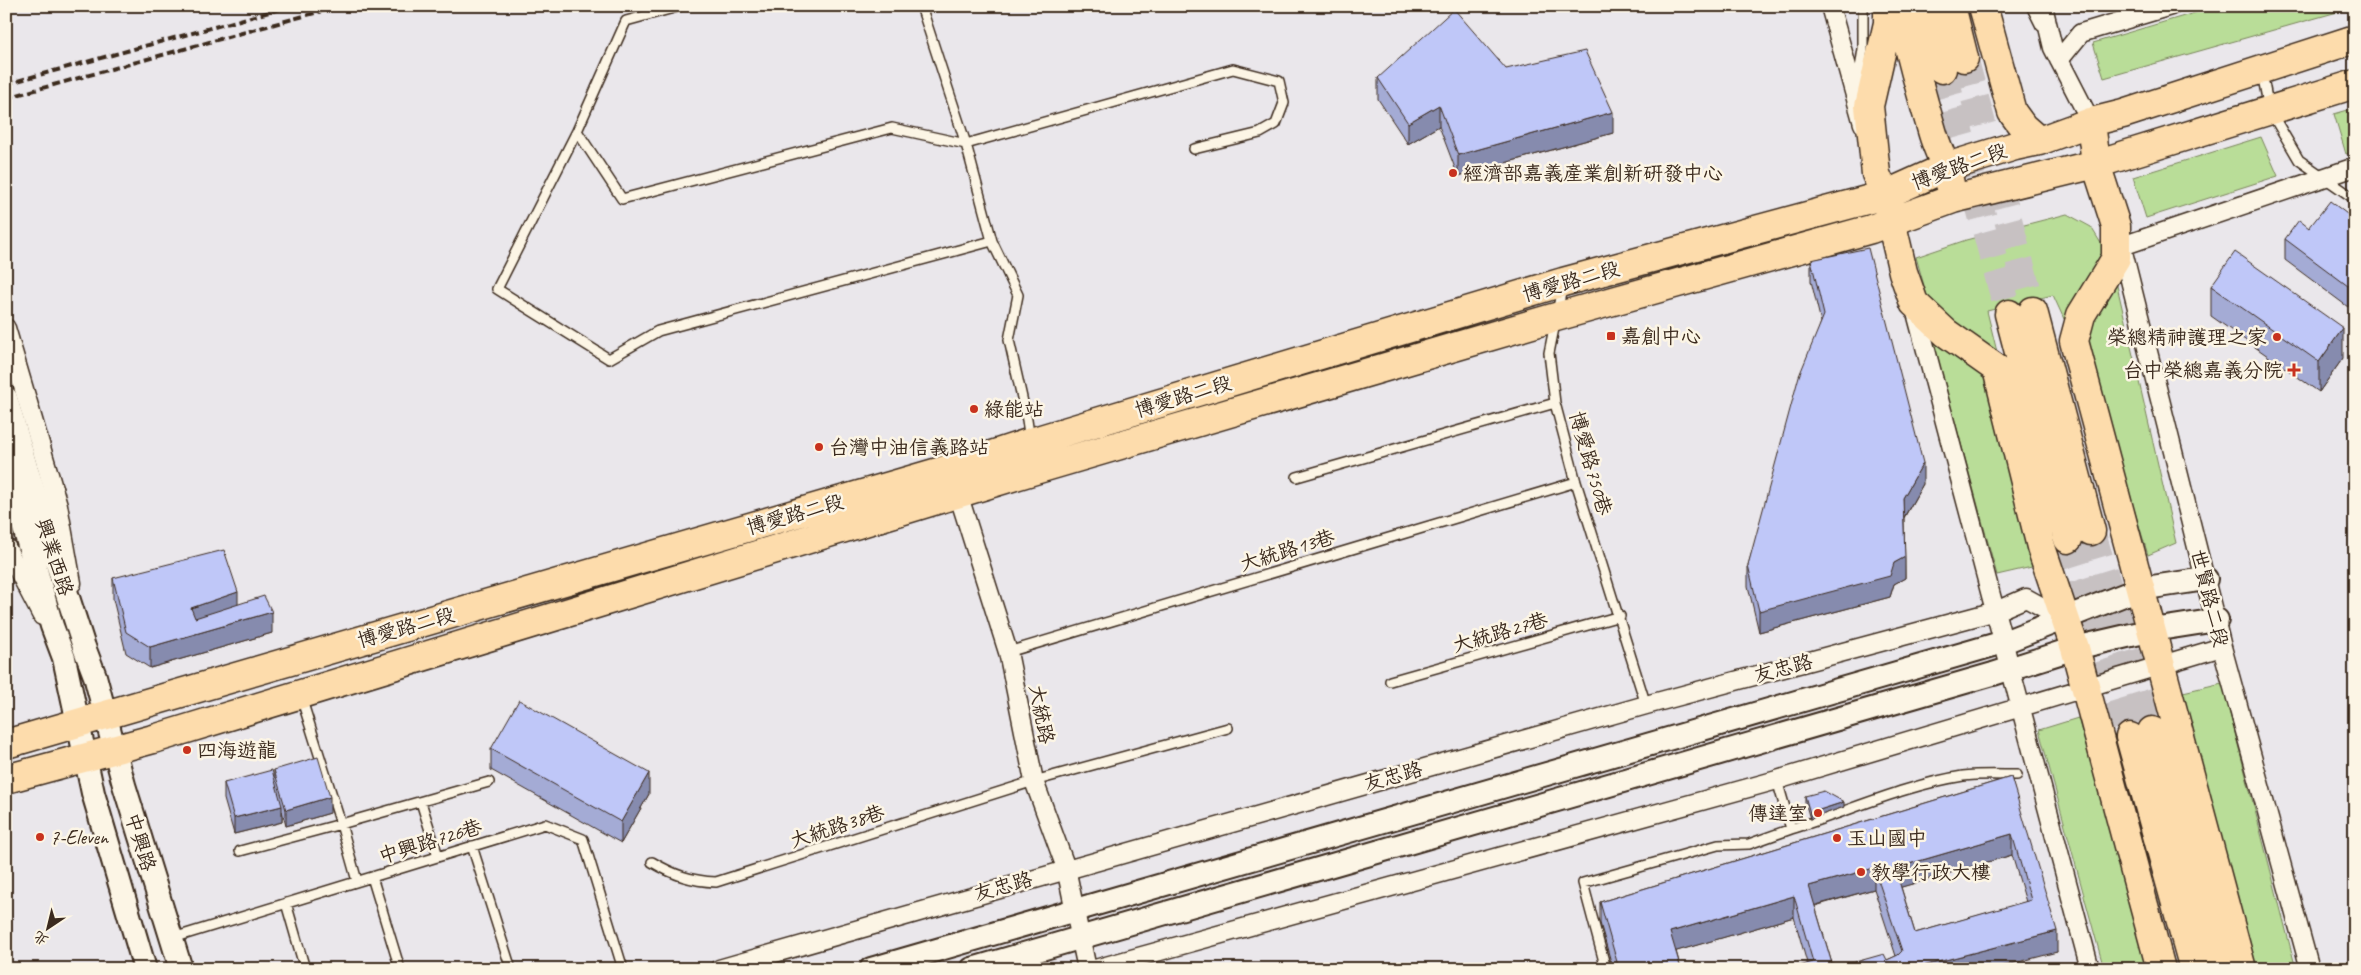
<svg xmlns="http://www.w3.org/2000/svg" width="2361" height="975" viewBox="0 0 2361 975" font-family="Caveat,'LXGW WenKai TC',sans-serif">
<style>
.green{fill:#b9dd98;stroke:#7a845b}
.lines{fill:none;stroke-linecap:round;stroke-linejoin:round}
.primary-tunnel{stroke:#c7c1c2;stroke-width:28;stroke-dasharray:28 14;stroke-linecap:butt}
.service-casing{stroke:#3b2a1e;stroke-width:12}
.minor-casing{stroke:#3b2a1e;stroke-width:21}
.tertiary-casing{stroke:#3b2a1e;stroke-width:26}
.primary-casing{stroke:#3b2a1e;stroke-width:31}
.service{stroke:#fcf5e5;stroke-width:9}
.minor{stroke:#fcf5e5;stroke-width:18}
.tertiary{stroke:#fcf5e5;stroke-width:22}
.primary{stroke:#fddcac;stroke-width:28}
.rail{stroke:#3b2a1e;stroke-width:4;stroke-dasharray:8 4;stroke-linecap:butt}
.wall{fill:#a4abd5;stroke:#3b2a1e;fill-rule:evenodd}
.shaded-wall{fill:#868bae;stroke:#3b2a1e}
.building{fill:#bfc7f8;stroke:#3b2a1e;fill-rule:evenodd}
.poi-dot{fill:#c8321e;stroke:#fcf5e5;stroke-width:2}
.labels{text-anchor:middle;stroke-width:5;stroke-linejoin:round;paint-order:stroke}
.street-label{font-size:20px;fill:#3b2a1e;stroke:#fcf5e5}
.poi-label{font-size:20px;fill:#3b2a1e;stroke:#fcf5e5;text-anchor:start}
</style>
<rect width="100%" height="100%" fill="#eae7eb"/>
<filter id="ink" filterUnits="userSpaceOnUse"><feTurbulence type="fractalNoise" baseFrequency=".02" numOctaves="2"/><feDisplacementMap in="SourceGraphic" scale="10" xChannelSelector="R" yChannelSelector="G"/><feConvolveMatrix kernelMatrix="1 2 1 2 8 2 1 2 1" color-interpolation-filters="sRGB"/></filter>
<g filter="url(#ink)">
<!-- green -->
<path class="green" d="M2218,6H2355V7L2104,78L2093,43Z
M2355,108V151L2346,154L2334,114Z
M2261,137L2278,176L2146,218L2133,177Z
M2067,214L2091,227L2108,255L2064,319L2053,295L1987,311L1998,356L1930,307L1916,257L1966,240Z
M2115,277L2176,543L2148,555L2082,339Z
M1929,327L1991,373L2036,566L1997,575Z
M2222,683L2296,969H2253L2183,692Z
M2078,718L2150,969H2104L2039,730Z"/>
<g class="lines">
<!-- primary-tunnel -->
<path class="primary-tunnel" d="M1964,58L2033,311
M1942,69L2009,314
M2091,531L2152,731
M2068,539L2130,737"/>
<!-- service casing -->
<g class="service-casing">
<path id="service" d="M921,6L966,144L992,241L1018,295L1009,340L1027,420L1034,468
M2031,6L2041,26
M2262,73L2269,109L2299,160L2355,199
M1857,88L1863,49V6
M577,131L626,21L681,6
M992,241L658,331L609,359L497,289L577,131L622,199L892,128L966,144L1233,69L1279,81L1284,103L1276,124L1260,133L1194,149
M1562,288L1549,353L1555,403L1576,482L1646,705
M1297,477L1555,403
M1008,652L1576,482
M1390,681L1620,616
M301,697L341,824L489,782
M1777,780L1791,829C1847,812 1905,785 1963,776C1980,774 1999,775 2017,775
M421,802L438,856
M472,846L511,969
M240,851L341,824L357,881
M652,862C674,875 691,881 716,882L1034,781L1228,728
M372,877L400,969
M286,903L305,969
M173,938L545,824L583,839L623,969
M1606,969L1583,883L1718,845L1749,844L1791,829"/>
</g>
<!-- minor casing -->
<g class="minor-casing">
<path id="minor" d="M1830,6L1863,124
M2043,6L2053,48L2091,122
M2059,60L2081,33L2171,6
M2121,244L2222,647L2310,969
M2122,246L2355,167
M1914,305L2090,969
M6,328L58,505L72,583
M955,484L1008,652L1034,781L1066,868L1087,969
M6,547L42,616
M719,969L1646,705L1996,611L2026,598L2064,619
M1095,969L1777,780L2222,647"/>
</g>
<!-- tertiary casing -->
<g class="tertiary-casing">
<path id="tertiary" d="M6,398L27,470L84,647L95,676L124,785L181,969
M6,465L52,626L64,658L93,793L145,969
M871,969L2004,642L2139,589L2206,579
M972,969L1993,674L2075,648L2153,630L2217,620"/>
</g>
<!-- primary casing -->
<g class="primary-casing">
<path id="primary" d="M1888,6V23L1869,106L1876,174L1885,195L1903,272L1914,303L1946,333L1997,369L2041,547L2075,648L2161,969
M1899,6C1909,49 1920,91 1933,134C1938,151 1947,166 1950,184
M1926,6L1942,69
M1951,6L1964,58
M1983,6L2012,112L2023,127L2039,141
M2091,122L2096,164L2116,226V258L2081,315L2074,341L2242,969
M2033,311L2091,531
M2009,314L2068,539
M2152,731L2216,969
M2130,737L2194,969
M6,744L952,468L1031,442L1563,282L1885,195L1947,167L2015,146L2039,141L2091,122L2123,114L2355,39
M6,779L157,738L1035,470L1556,317L1871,229L1953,199L2096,164L2355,84"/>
</g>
<!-- service -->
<use href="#service" class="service"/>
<!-- minor -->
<use href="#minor" class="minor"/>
<!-- tertiary -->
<use href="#tertiary" class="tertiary"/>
<!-- primary -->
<use href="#primary" class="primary"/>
<!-- rail -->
<path class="rail" d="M6,84L291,6
M6,98L340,6"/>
</g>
<!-- wall -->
<path class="wall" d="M1506,69L1613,133L1458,176L1439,126L1408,144L1378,99V78Z
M2355,220V298L2348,307L2285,260V239L2309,228Z
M1811,260L1923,484L1904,518L1905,578L1894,584L1890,597L1759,632L1748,586V565L1821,322L1811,281Z
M2211,286L2343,358L2319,392L2211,316Z
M2355,498V515L2352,513V502Z
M113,578L238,605L272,633L150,668L126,653L113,599Z
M491,749L649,794L621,843L491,770Z
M274,770L330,813L286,826L282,811V822L234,834L224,799V783L274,778Z
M2011,777L2057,952L1887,960L1896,956L1874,889L1815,906L1833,967L1807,963L1794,917L1676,951L1681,969H1613L1600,923V902ZM2012,855L2026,902L1915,933L1901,887Z
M1805,796L1844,807L1810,819L1805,802Z"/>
<!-- shaded-wall -->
<path class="shaded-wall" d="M1439,105V126L1408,144V123Z
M1613,112V133L1458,176V155Z
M2355,277V298L2348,307V286Z
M2343,328V358L2319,392V362Z
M1923,463V484L1903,519V498Z
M1905,557V578L1894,584L1890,597L1759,632V611L1894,563Z
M238,592V613L191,629V608Z
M272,612V633L150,668V647Z
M649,773V794L621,843V822Z
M330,797V813L286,826V810Z
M1844,802V807L1810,819V813Z
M282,806V822L234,834V818Z
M2012,834V855L1895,889V868Z
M1874,868V889L1809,907V886Z
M1794,896V917L1670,953V932Z
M2057,931V952L1992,969H1911Z"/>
<!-- building -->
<path class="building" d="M1454,9L1506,69L1585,51L1613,112L1458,155L1439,105L1408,123L1378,78Z
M2330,201L2355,220V277L2348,286L2285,239L2299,220L2309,228Z
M1868,248L1923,463L1903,498L1905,557L1894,563L1890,576L1759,611L1748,565L1799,376L1824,315L1811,260Z
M2235,252L2343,328L2319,362L2211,286Z
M2355,498V504L2352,502Z
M224,550L238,592L191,608L195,618L264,596L272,612L150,647L126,632L113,578Z
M519,700L649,773L621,822L491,749Z
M318,757L330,797L286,810L274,770Z
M272,770L282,806L234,818L224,783Z
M2011,777L2057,931L1911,969H1850L1851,968L1852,963L1884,954L1887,960L1898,955L1902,951L1874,868L1809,886L1833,967L1835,969H1789L1813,962L1794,896L1670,932L1681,969H1619L1600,902ZM2012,834L2031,900L1915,933L1895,868Z
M1824,791L1844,802L1810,813L1805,796Z"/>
</g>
<!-- markers -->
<g class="poi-dot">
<circle cx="1453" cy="173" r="5"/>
<rect x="1606" y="331" width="10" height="10" rx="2.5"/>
<circle cx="2277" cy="337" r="5"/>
<path d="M2291.5 362.5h5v5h5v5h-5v5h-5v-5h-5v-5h5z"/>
<circle cx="974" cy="409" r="5"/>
<circle cx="819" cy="447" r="5"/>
<circle cx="187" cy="750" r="5"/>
<circle cx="1818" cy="813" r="5"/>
<circle cx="40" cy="837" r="5"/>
<circle cx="1837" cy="838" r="5"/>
<circle cx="1861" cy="872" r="5"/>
</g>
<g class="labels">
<!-- street labels -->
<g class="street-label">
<text transform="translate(1959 166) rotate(-20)" y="7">博愛路二段</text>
<text transform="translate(1571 281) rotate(-16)" y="7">博愛路二段</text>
<text transform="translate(1183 396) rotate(-17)" y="7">博愛路二段</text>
<text transform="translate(1591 463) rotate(74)" y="7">博愛路750巷</text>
<text transform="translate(795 514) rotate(-16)" y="7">博愛路二段</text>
<text transform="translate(1287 550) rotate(-17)" y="7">大統路13巷</text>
<text transform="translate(55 557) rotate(72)" y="7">興業西路</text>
<text transform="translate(2210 598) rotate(76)" y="7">世賢路二段</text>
<text transform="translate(406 627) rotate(-16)" y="7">博愛路二段</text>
<text transform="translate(1500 632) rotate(-16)" y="7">大統路27巷</text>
<text transform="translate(1783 668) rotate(-15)" y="7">友忠路</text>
<text transform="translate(1042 714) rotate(79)" y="7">大統路</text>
<text transform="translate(1393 776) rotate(-16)" y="7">友忠路</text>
<text transform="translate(837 826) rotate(-18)" y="7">大統路38巷</text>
<text transform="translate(430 841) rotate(-17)" y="7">中興路726巷</text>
<text transform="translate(141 842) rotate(73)" y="7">中興路</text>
<text transform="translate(1003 886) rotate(-16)" y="7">友忠路</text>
</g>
<!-- poi labels -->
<g class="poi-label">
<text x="1463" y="180">經濟部嘉義產業創新研發中心</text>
<text x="1621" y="343">嘉創中心</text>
<text x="2267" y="344" text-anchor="end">榮總精神護理之家</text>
<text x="2283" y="377" text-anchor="end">台中榮總嘉義分院</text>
<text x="984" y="416">綠能站</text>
<text x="829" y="454">台灣中油信義路站</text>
<text x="197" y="757">四海遊龍</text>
<text x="1808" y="820" text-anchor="end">傳達室</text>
<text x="50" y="844">7-Eleven</text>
<text x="1847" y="845">玉山國中</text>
<text x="1871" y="879">教學行政大樓</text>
</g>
</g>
<!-- margin -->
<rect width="2361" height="975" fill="none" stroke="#fcf5e5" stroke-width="25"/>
<rect x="12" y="12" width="2336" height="950" fill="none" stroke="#3b2a1e" stroke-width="2" filter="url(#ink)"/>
<!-- north arrow -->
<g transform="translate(48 928) rotate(215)" stroke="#fcf5e5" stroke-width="4" paint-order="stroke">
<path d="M0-4L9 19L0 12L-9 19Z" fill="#3b2a1e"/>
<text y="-8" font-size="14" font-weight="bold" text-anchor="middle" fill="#3b2a1e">北</text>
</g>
</svg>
